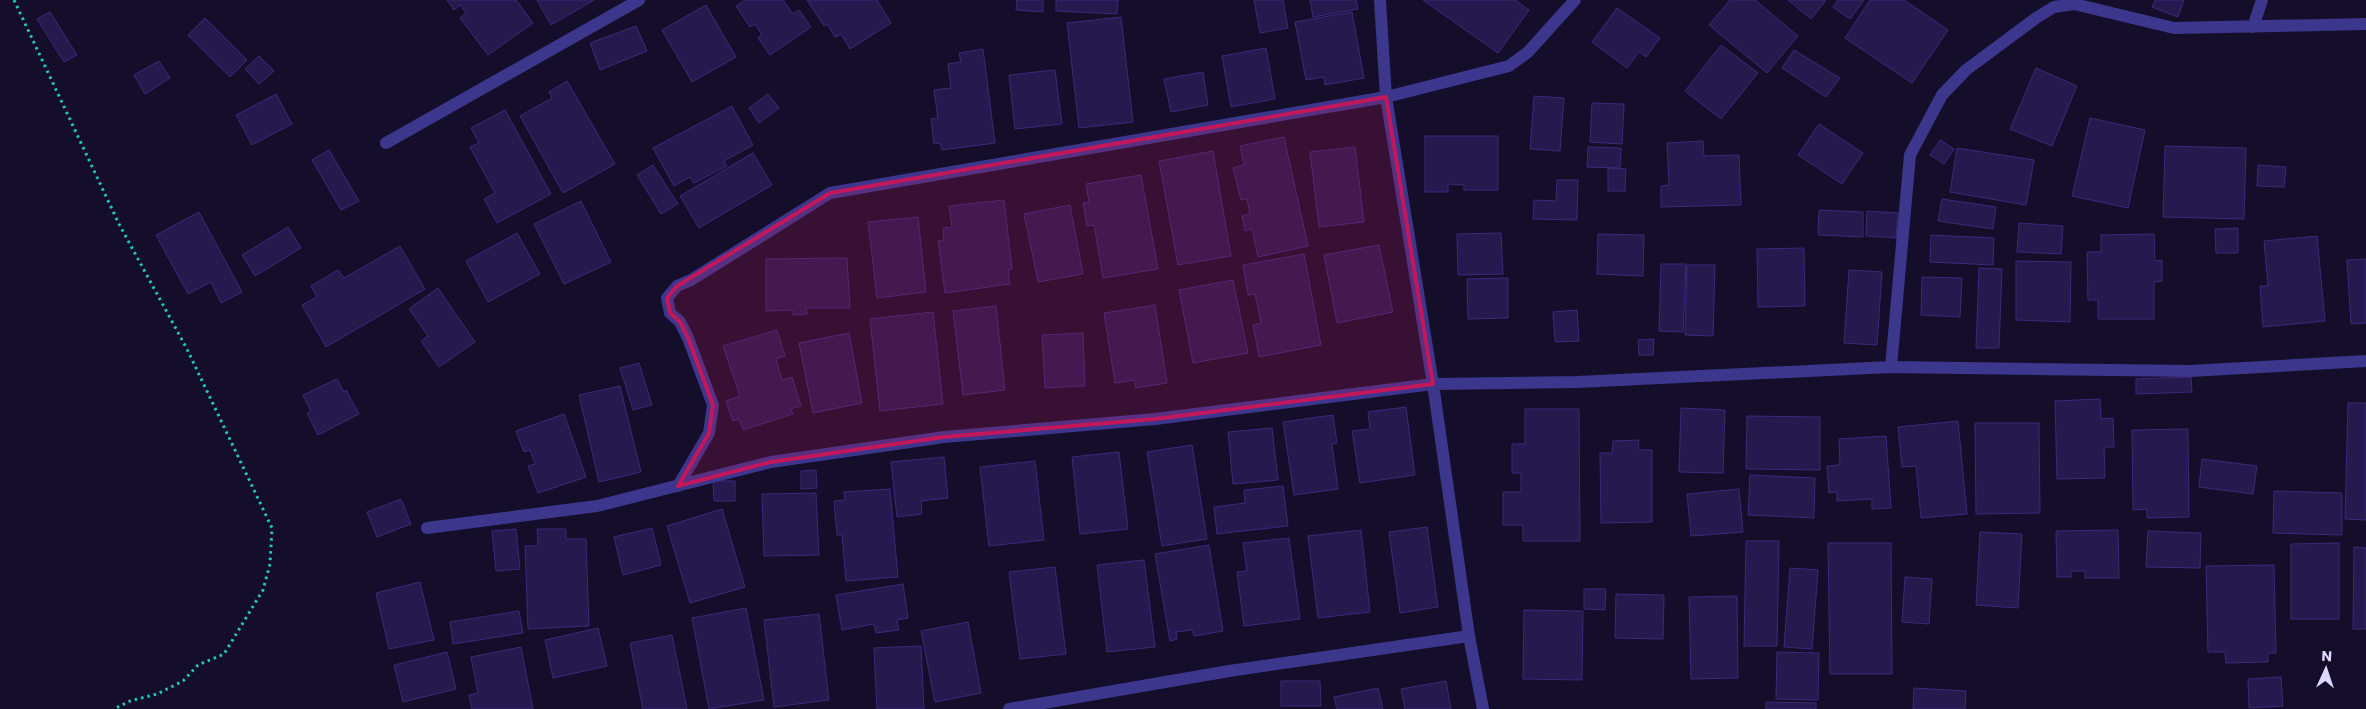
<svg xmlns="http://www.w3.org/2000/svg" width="2366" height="709" viewBox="0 0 2366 709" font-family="Poppins,sans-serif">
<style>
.building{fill:#25194d;stroke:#3c297b}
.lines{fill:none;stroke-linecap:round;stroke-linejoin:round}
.path{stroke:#26c5c0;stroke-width:3;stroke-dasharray:2.5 4;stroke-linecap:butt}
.street{stroke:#3c368d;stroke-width:12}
.marked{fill:#c2185b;fill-opacity:0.2;stroke:#c2185b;stroke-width:4;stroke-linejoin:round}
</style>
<rect width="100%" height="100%" fill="#140e2a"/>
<!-- building -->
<path class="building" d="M447,0H516L533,23L488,55L460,18L466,13L460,5L454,10Z
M537,0H594L551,25Z
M745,0H783L793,14L799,10L811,27L770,55L758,38L762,35L755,24L750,27L736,6Z
M807,0H877L891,23L850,49L841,34L835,37L827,24L824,26Z
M1017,0H1043V12L1016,10Z
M1056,0H1118L1117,14L1056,11Z
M1254,0H1283L1288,28L1260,33Z
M1310,0H1356L1358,9L1313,17Z
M1423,0H1515L1529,10L1498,53Z
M1730,0H1755L1798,36L1767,73L1709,25Z
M1788,0H1826L1811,19Z
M1838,0H1864L1850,19L1833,7Z
M1870,0H1904L1948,30L1912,83L1845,38Z
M2155,0H2184L2178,17L2152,7Z
M706,5L736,57L692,82L662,30Z
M1617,8L1660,38L1646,57L1639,52L1627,68L1592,42Z
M50,12L77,55L64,62L37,19Z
M1352,12L1364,78L1325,85L1324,77L1306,80L1295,22Z
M1121,17L1133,122L1079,128L1067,23Z
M205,18L247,60L230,77L188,35Z
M636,26L647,51L600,70L590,43Z
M1721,45L1758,73L1721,119L1685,91Z
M1266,48L1275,99L1231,107L1222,56Z
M983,49L995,143L942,150L940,143L934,144L931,119L938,118L934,90L951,88L948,64L961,62L959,53Z
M1794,50L1840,78L1826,97L1782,68Z
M259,56L274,71L259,84L245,69Z
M159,61L170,78L145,94L134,75Z
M2036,68L2077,86L2052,146L2010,129Z
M1055,70L1062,124L1015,129L1009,75Z
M1203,72L1208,105L1171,112L1164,79Z
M567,81L615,164L563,193L520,116L552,98L549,92Z
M276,94L292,124L252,145L236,115Z
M768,94L779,108L759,123L749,108Z
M1534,96L1564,98L1560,151L1530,149Z
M1592,103L1624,104L1622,144L1590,142Z
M732,106L753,145L724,161L727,166L694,183L690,177L674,186L653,148Z
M505,110L551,194L497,223L484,199L495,193L470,147L479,143L471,128Z
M2090,118L2145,130L2128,208L2072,196Z
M1819,124L1863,153L1842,184L1798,155Z
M1425,136H1498V190H1464V185L1448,184V192H1425Z
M1284,137L1308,246L1258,257L1252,229L1245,231L1242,216L1250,214L1247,199L1241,200L1233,168L1244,165L1240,146Z
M1940,140L1954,149L1944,164L1930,155Z
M1703,141L1704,156L1739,155L1741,205L1661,207V186L1669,185L1667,143Z
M2165,146L2246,148L2244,219L2163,217Z
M1355,147L1364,222L1319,227L1310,152Z
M1588,147L1621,148L1620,168L1587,167Z
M1957,148L2034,160L2026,205L1950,192Z
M329,150L359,201L341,210L312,160Z
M1213,151L1231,256L1178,265L1159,161Z
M753,153L772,185L699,228L680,196Z
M653,165L678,204L661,214L637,175Z
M2258,165L2286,167L2284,187L2257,186Z
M1608,168L1626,169L1625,191H1608Z
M1141,175L1158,269L1103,278L1094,225L1087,226L1083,203L1089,202L1086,184Z
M1557,180H1578L1577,220L1533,219L1534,200L1556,201Z
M1942,199L1996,207L1993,229L1938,221Z
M1004,200L1012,269L1008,270L1010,284L945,293L938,241L944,240L943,228L952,227L949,206Z
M581,201L611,262L564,284L534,224Z
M1070,205L1083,274L1038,282L1024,214Z
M1819,210L1863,212V237L1818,235Z
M1867,211L1898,213L1896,238L1866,236Z
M199,212L242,292L221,303L211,282L188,294L156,235Z
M918,217L926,292L877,298L868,222Z
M2019,223L2063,226L2061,254L2017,252Z
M288,227L301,248L255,276L242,255Z
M2238,228V253H2216L2215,229Z
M517,233L540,274L488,302L466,261Z
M1501,233L1503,274L1458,275L1457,234Z
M1598,234L1644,235L1643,276L1597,274Z
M2154,234L2155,261L2162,260V281L2154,282V319H2098V300H2088L2087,252H2101V235Z
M1931,235L1994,238L1993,265L1930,262Z
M2317,236L2325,321L2263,327L2260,286H2268L2264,241Z
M1379,245L1393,312L1337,323L1324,255Z
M400,246L425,289L326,347L302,305L317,297L311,286L338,270L344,278Z
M1804,248L1805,306L1758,307L1757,249Z
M1304,254L1321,345L1259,357L1253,325L1261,323L1255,294L1248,295L1243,265Z
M847,258L850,308H806L807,314L793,315V310L766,311V259Z
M2366,259V323L2351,324L2347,260Z
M2016,261L2071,262L2070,322L2016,320Z
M1661,264H1686L1683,332L1659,331Z
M1687,265H1715L1713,336L1685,335Z
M1979,268L2002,269L1999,348H1976Z
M1849,270L1882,272L1877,345L1844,343Z
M1922,277L1962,278L1960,317L1921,315Z
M1508,278V318L1468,319L1467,279Z
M1233,280L1248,353L1193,363L1179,290Z
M438,288L475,342L439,367L421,341L428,336L409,309Z
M1155,305L1167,383L1136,388L1134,380L1115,383L1104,313Z
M996,306L1005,390L963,395L953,311Z
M1577,310L1579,341L1555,342L1553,312Z
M933,312L943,404L880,411L870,319Z
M777,330L785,356L776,359L782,380L792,377L801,406L791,409L793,414L743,430L739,419L733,421L726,401L740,396L723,346Z
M849,333L862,403L813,413L799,343Z
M1083,333L1085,386L1045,388L1042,335Z
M1654,339L1653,355H1639L1638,340Z
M639,363L652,405L633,410L620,368Z
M2191,377L2192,392L2136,394V379Z
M337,379L344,392L346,390L359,414L318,435L307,413L311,411L303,395Z
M620,386L641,472L599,482L579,395Z
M2100,399L2101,419L2113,418L2114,447H2104L2105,478L2057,479L2055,401Z
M2348,403H2366V520L2345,519Z
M1406,407L1415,475L1360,483L1352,431L1370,429L1368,412Z
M1681,408L1725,410L1723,473L1679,472Z
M1525,409H1579L1580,541H1523V525H1503V492H1521V473H1512V444H1525Z
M564,414L586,477L538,493L528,466L535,464L530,450L524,452L516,431Z
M1333,415L1337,443L1332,444L1338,489L1294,495L1283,422Z
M1747,416L1820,417V470L1746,469Z
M1958,421L1967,514L1921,518L1916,466L1902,467L1898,427Z
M1975,423H2039L2040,513L1976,514Z
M1272,428L1278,480L1233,484L1228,432Z
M2188,429L2189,517L2147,518V509L2133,510L2132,430Z
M1886,436L1891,508L1872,509V499L1837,501V492L1829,493L1827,466L1840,465L1839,439Z
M1639,440L1638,450H1652V522L1601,523L1600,453H1612L1613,441Z
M1192,445L1207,539L1162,546L1147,452Z
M1119,452L1128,529L1080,534L1072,457Z
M944,457L948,498L921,501L922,514L897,517L891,462Z
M2202,459L2257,466L2253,494L2199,487Z
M1035,461L1044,540L989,546L980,467Z
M816,470L817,488L801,489V471Z
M1750,475L1815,478L1814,518L1748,515Z
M713,481H735V501H714Z
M1283,486L1288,526L1217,534L1214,507L1245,503L1244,490Z
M890,489L898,577L846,581L842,535H837L834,501L845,500L844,492Z
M1739,489L1743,532L1691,536L1687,494Z
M2274,491L2342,493V535L2273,533Z
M816,493L819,555L764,556L762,494Z
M401,499L411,524L377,537L367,512Z
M722,509L745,587L690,603L667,526Z
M1427,527L1438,607L1400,613L1389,532Z
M652,528L661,565L623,575L614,537Z
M516,529L520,569L496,571L492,531Z
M537,529H566V539H586L589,626L528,629L525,546H538Z
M1361,530L1370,612L1318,618L1308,536Z
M2118,530L2119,578H2085V571H2071V577H2057L2056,531Z
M2148,531L2201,533L2200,568L2146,567Z
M1980,532L2022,534L2018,608L1976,605Z
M1289,538L1300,619L1244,626L1237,572L1247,571L1243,543Z
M1746,541H1779L1777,646H1744Z
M1828,543H1891L1892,674H1830Z
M2339,543V619H2291V544Z
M1209,545L1223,631L1194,636L1192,630L1176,632L1177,639L1170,641L1155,554Z
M2354,547L2366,548V629H2353Z
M1144,560L1155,647L1107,652L1097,565Z
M2274,565L2276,653H2268V662L2226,663L2225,652H2208L2206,566Z
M1055,567L1066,654L1020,659L1009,572Z
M1790,568L1818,570L1812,649L1784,647Z
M1905,577L1932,579L1929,624L1902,622Z
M420,582L434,640L389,649L376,593Z
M903,584L908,618L897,620L899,630L876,633L874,624L842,630L836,595Z
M1584,589H1606L1605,610L1584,609Z
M1616,594L1664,595L1663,639L1615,638Z
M1737,596L1738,678L1691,679L1689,597Z
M746,608L764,700L709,709L692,618Z
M1524,610L1583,611L1582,680L1523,679Z
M519,611L523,633L453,644L450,622Z
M819,614L829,700L774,707L764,620Z
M968,622L981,693L935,702L921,631Z
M598,628L607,666L553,678L545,640Z
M672,635L687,709H643L630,643Z
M921,646L924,709H877L874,648Z
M521,647L533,709H472L469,695L478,693L471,657Z
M447,652L456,689L403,702L394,665Z
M1777,652L1819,653L1818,700L1776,699Z
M2281,677L2283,706L2249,708L2248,679Z
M1281,681H1320L1321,706H1281Z
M1446,681L1451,709H1405L1401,689Z
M1378,688L1383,709H1337L1334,697Z
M1914,688L1966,691L1965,709H1913Z
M1766,702L1816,703V709H1766Z"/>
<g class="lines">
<!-- path -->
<path class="path" d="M14,0L119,224L187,349L272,528L270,564L263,590L224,654L198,665L183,681L157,694L130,701L114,709"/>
<!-- street -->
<path class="street" d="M1380,0L1386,97L1433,384L1469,636L1483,709
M2253,27L2262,0
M386,143L639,0
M1891,367L1910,155L1942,95L1966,70L2036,18L2054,7L2074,4L2174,28L2366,24
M678,486L709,433L713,405L688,338L680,322L670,313L667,298L677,286L691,280L830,193L1386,97L1509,66L1528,52L1575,0
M427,528L597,506L771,462L944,437L1155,419L1433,384L1577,382L1891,367L2190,371L2366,361
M1009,709L1229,671L1469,636"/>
</g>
<!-- marked area -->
<path class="marked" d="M1386,97L1433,384L1155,419L944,437L771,462L678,486L709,433L713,405L688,338L680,322L670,313L667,298L677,286L830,193Z"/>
<!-- north arrow -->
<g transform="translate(2326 669) rotate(3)" stroke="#140e2a" stroke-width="4" paint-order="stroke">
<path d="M0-4L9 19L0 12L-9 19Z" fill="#ded8ff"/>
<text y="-8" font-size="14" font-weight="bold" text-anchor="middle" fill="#ded8ff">N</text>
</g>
</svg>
